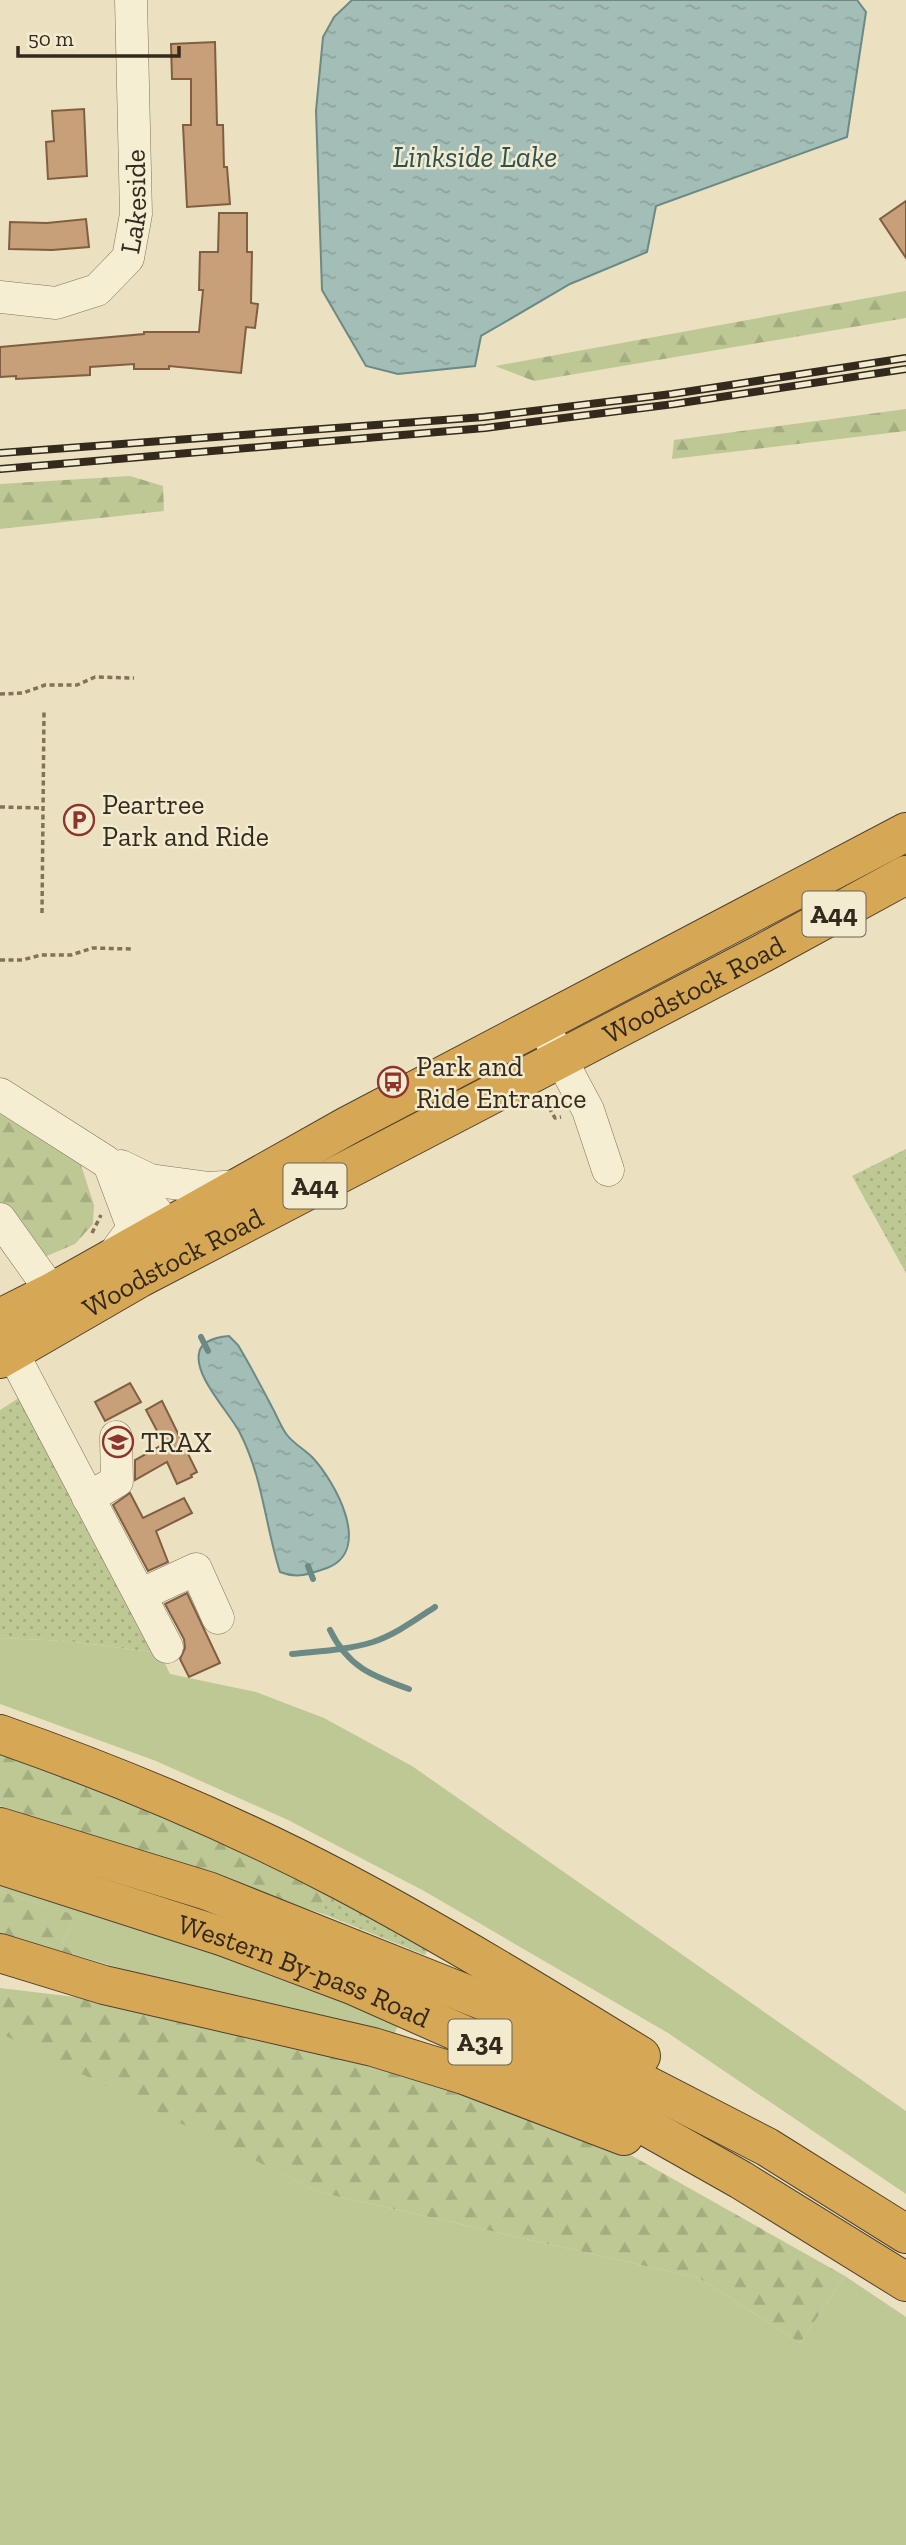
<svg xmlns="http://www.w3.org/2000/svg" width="906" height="2545" viewBox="0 0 906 2545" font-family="'Zilla Slab',serif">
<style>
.grass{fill:#bec895}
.forest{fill:url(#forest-firs)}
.park{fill:url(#park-dots)}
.water{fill:url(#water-ripples);stroke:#6b8a85;stroke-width:2}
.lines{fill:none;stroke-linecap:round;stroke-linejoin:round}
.stream{stroke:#6b8a85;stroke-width:6}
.building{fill:#c79f78;stroke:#805f41;stroke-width:2}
.minor-casing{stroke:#837259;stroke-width:33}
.highway-casing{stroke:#50402d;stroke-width:40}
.path{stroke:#837259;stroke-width:3.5;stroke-dasharray:5 3.5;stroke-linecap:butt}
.minor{stroke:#f6eed3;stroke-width:32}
.highway{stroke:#d6a754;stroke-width:38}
.rail-casing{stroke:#33291d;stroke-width:8}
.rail{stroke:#f3ebcf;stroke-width:5;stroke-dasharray:16;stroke-linecap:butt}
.labels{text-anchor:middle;stroke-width:5;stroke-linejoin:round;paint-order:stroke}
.shield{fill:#f3ebcf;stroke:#6d6352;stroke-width:2}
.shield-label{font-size:26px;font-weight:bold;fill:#33291d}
.street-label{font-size:28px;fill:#33291d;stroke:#f3ebcf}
.poi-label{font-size:28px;fill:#33291d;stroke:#f3ebcf;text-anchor:start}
.water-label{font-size:30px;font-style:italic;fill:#2d5252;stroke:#f3ebcf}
</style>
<defs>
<pattern id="forest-firs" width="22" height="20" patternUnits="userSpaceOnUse" patternTransform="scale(1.75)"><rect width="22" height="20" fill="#bec895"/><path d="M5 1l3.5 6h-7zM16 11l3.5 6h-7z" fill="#a4ac80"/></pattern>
<pattern id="park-dots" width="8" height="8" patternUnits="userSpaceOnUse" patternTransform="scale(1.75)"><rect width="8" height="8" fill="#bec895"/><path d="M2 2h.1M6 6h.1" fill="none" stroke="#a4ac80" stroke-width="1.8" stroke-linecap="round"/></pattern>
<pattern id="water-ripples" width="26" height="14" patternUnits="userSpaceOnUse" patternTransform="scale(1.75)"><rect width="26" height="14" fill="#a3bdb7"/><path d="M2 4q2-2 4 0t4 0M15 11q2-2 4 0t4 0" fill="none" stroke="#8da29d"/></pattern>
</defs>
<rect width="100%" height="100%" fill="#ebe1c0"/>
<!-- grass -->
<path class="grass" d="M0,1638L68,1641L160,1653L170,1674L256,1692L324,1718L412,1766L906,2111V2194L668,2033L424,1891L288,1820L156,1761L0,1704Z
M0,1880L226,1953L399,2023L391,2042L284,2016L75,1955L62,1943L71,1925L83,1918L0,1891Z
M0,2032L318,2192L699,2278L800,2343L845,2276L906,2317V2545H0Z"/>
<!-- forest -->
<path class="forest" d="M906,291V318L534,381L495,366Z
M906,409V431L672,459L674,440Z
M130,476L163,486L164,511L0,529V484Z
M0,1110L80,1162L94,1205L93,1224L75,1244L35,1261L0,1218Z
M0,1745L330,1891L322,1897L326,1915L0,1806Z
M0,1891L84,1918L71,1925L62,1943L75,1955L0,1935Z
M0,1988L142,2005L426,2082L627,2153L845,2276L800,2343L699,2278L318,2192L0,2033Z"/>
<!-- park -->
<path class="park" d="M906,1149V1273L852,1176Z
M25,1394L160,1653L68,1641L0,1638V1410Z
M331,1891L431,1944L425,1955L326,1915L322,1896Z"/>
<!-- water -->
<path class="water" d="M352,0H857L866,12L847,137L656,206L647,252L570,284L481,336L475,366L398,374L366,366L322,290L316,111L323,37L334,17Z
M229,1336L238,1345C250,1365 261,1386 272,1407C277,1416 281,1427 287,1435C294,1444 304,1449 312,1457C334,1480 374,1550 327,1568C310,1574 297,1579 280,1572C265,1525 263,1478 240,1433C230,1413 194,1377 199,1353C201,1340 218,1337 229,1336Z"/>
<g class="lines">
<!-- stream -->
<path class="stream" d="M201,1337L208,1351
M308,1566L313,1579
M330,1630C348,1667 372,1676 409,1689
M292,1654C319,1651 347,1650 373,1642C396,1634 415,1620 435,1607"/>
</g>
<!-- building -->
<path class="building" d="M215,42L217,125H223L224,167H227L230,204L187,207L183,125H191V79H172L171,44Z
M84,109L87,176L48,179L46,142L54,141L52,111Z
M906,201V258L880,219Z
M219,213H247V252H252L251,303L258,304L255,328L246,327L241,373L169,366V369H134V364L90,367V375L16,379V376L0,377V347L144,334V332H199L203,290H199L200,252H218Z
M86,219L89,247L52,250L9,249L10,222L47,223Z
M130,1383L141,1402L105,1421L95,1402Z
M162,1401L197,1472L191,1475L192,1477L177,1484L167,1462L135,1480V1460L164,1444L146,1410Z
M130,1493L143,1518L184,1498L192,1513L156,1531L168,1562L148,1571L113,1505Z
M187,1593L220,1663L189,1677L180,1659L185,1648L184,1639L165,1604Z"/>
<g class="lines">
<!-- minor casing -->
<g class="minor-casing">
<g id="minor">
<path id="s1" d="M0,297L56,303L97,290L128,258L136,214L131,0"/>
<path d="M549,1037L588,1110L608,1170"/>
<path d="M0,1094L105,1161L145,1198L182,1244"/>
<path d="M121,1166L150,1180L209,1188L239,1186"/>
<path d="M0,1219L52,1292"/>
<path d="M111,1258L133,1228L111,1169"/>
<path d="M12,1352L167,1647"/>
<path d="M88,1498L117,1481L116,1437"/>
<path d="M140,1595L196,1569L218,1618"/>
</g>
</g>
<!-- highway casing -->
<g class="highway-casing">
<g id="highway">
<path d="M0,1318L52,1292L347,1126L906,832"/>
<path id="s2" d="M0,1359L140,1278L763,953L906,875"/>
<path d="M0,1734C117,1775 232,1823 342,1881C444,1935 542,1995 641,2056"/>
<path d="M0,1827L208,1891L484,2001L767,2147L906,2234"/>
<path id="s3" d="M0,1865L224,1937L352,1985L503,2052L569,2083L741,2180L906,2282"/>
<path d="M0,1953L104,1985L373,2047L464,2075L624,2136"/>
</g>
</g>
<!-- path -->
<path class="path" d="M0,694L23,693L45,685H77L95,677L134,678
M0,807L43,808
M42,913L44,712
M0,960H22L41,955H71L93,948L131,949
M545,1100L555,1118L561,1117
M92,1233L101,1215"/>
<!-- minor -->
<use href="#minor" class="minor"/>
<!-- highway -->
<use href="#highway" class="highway"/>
<!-- rail casing -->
<g class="rail-casing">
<path id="rail" d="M0,453L484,417L672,394L906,358
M0,469L485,428L674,404L906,369"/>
</g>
<!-- rail -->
<use href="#rail" class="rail"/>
</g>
<!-- icons -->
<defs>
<g id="parking-ring" transform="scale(1.575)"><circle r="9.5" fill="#f3ebcf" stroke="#8e342d" stroke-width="1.5"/><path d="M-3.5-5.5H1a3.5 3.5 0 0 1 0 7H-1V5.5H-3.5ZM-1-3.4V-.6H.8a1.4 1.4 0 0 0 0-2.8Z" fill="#8e342d"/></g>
<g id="bus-ring" transform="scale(1.575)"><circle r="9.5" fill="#f3ebcf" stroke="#8e342d" stroke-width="1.5"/><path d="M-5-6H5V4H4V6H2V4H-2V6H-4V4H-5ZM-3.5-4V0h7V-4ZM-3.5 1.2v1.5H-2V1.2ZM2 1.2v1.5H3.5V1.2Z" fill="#8e342d"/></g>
<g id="university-ring" transform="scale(1.575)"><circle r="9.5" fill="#f3ebcf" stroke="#8e342d" stroke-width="1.5"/><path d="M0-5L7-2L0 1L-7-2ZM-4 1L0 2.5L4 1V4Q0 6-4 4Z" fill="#8e342d"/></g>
</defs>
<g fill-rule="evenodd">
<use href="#parking-ring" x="79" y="820"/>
<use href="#bus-ring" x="393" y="1082"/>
<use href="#university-ring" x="118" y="1442"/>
</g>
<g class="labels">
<!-- shield labels -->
<g class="shield">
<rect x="802.5" y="891.5" width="63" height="45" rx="5"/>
<rect x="283.5" y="1163.5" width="63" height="45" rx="5"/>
<rect x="448.5" y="2019.5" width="63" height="45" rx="5"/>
</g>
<g class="shield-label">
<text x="834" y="923">A44</text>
<text x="315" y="1195">A44</text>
<text x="480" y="2051">A34</text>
</g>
<!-- street labels -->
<g class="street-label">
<text dy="10" stroke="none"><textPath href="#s1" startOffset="201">Lakeside</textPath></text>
<text dy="10" stroke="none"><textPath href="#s2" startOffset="786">Woodstock Road</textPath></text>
<text dy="10" stroke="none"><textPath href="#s2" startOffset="198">Woodstock Road</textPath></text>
<text dy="10" stroke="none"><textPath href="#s3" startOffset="322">Western By-pass Road</textPath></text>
</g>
<!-- poi labels -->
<g class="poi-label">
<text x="102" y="814">Peartree<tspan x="102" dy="32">Park and Ride</tspan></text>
<text x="416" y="1076">Park and<tspan x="416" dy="32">Ride Entrance</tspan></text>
<text x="141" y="1452">TRAX</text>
</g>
<!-- water labels -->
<g class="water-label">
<text x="475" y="167">Linkside Lake</text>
</g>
</g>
<!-- scale -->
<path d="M18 46v10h161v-10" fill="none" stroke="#33291d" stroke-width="3.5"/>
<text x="28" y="46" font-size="21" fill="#33291d" stroke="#f3ebcf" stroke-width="5" paint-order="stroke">50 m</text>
</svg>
